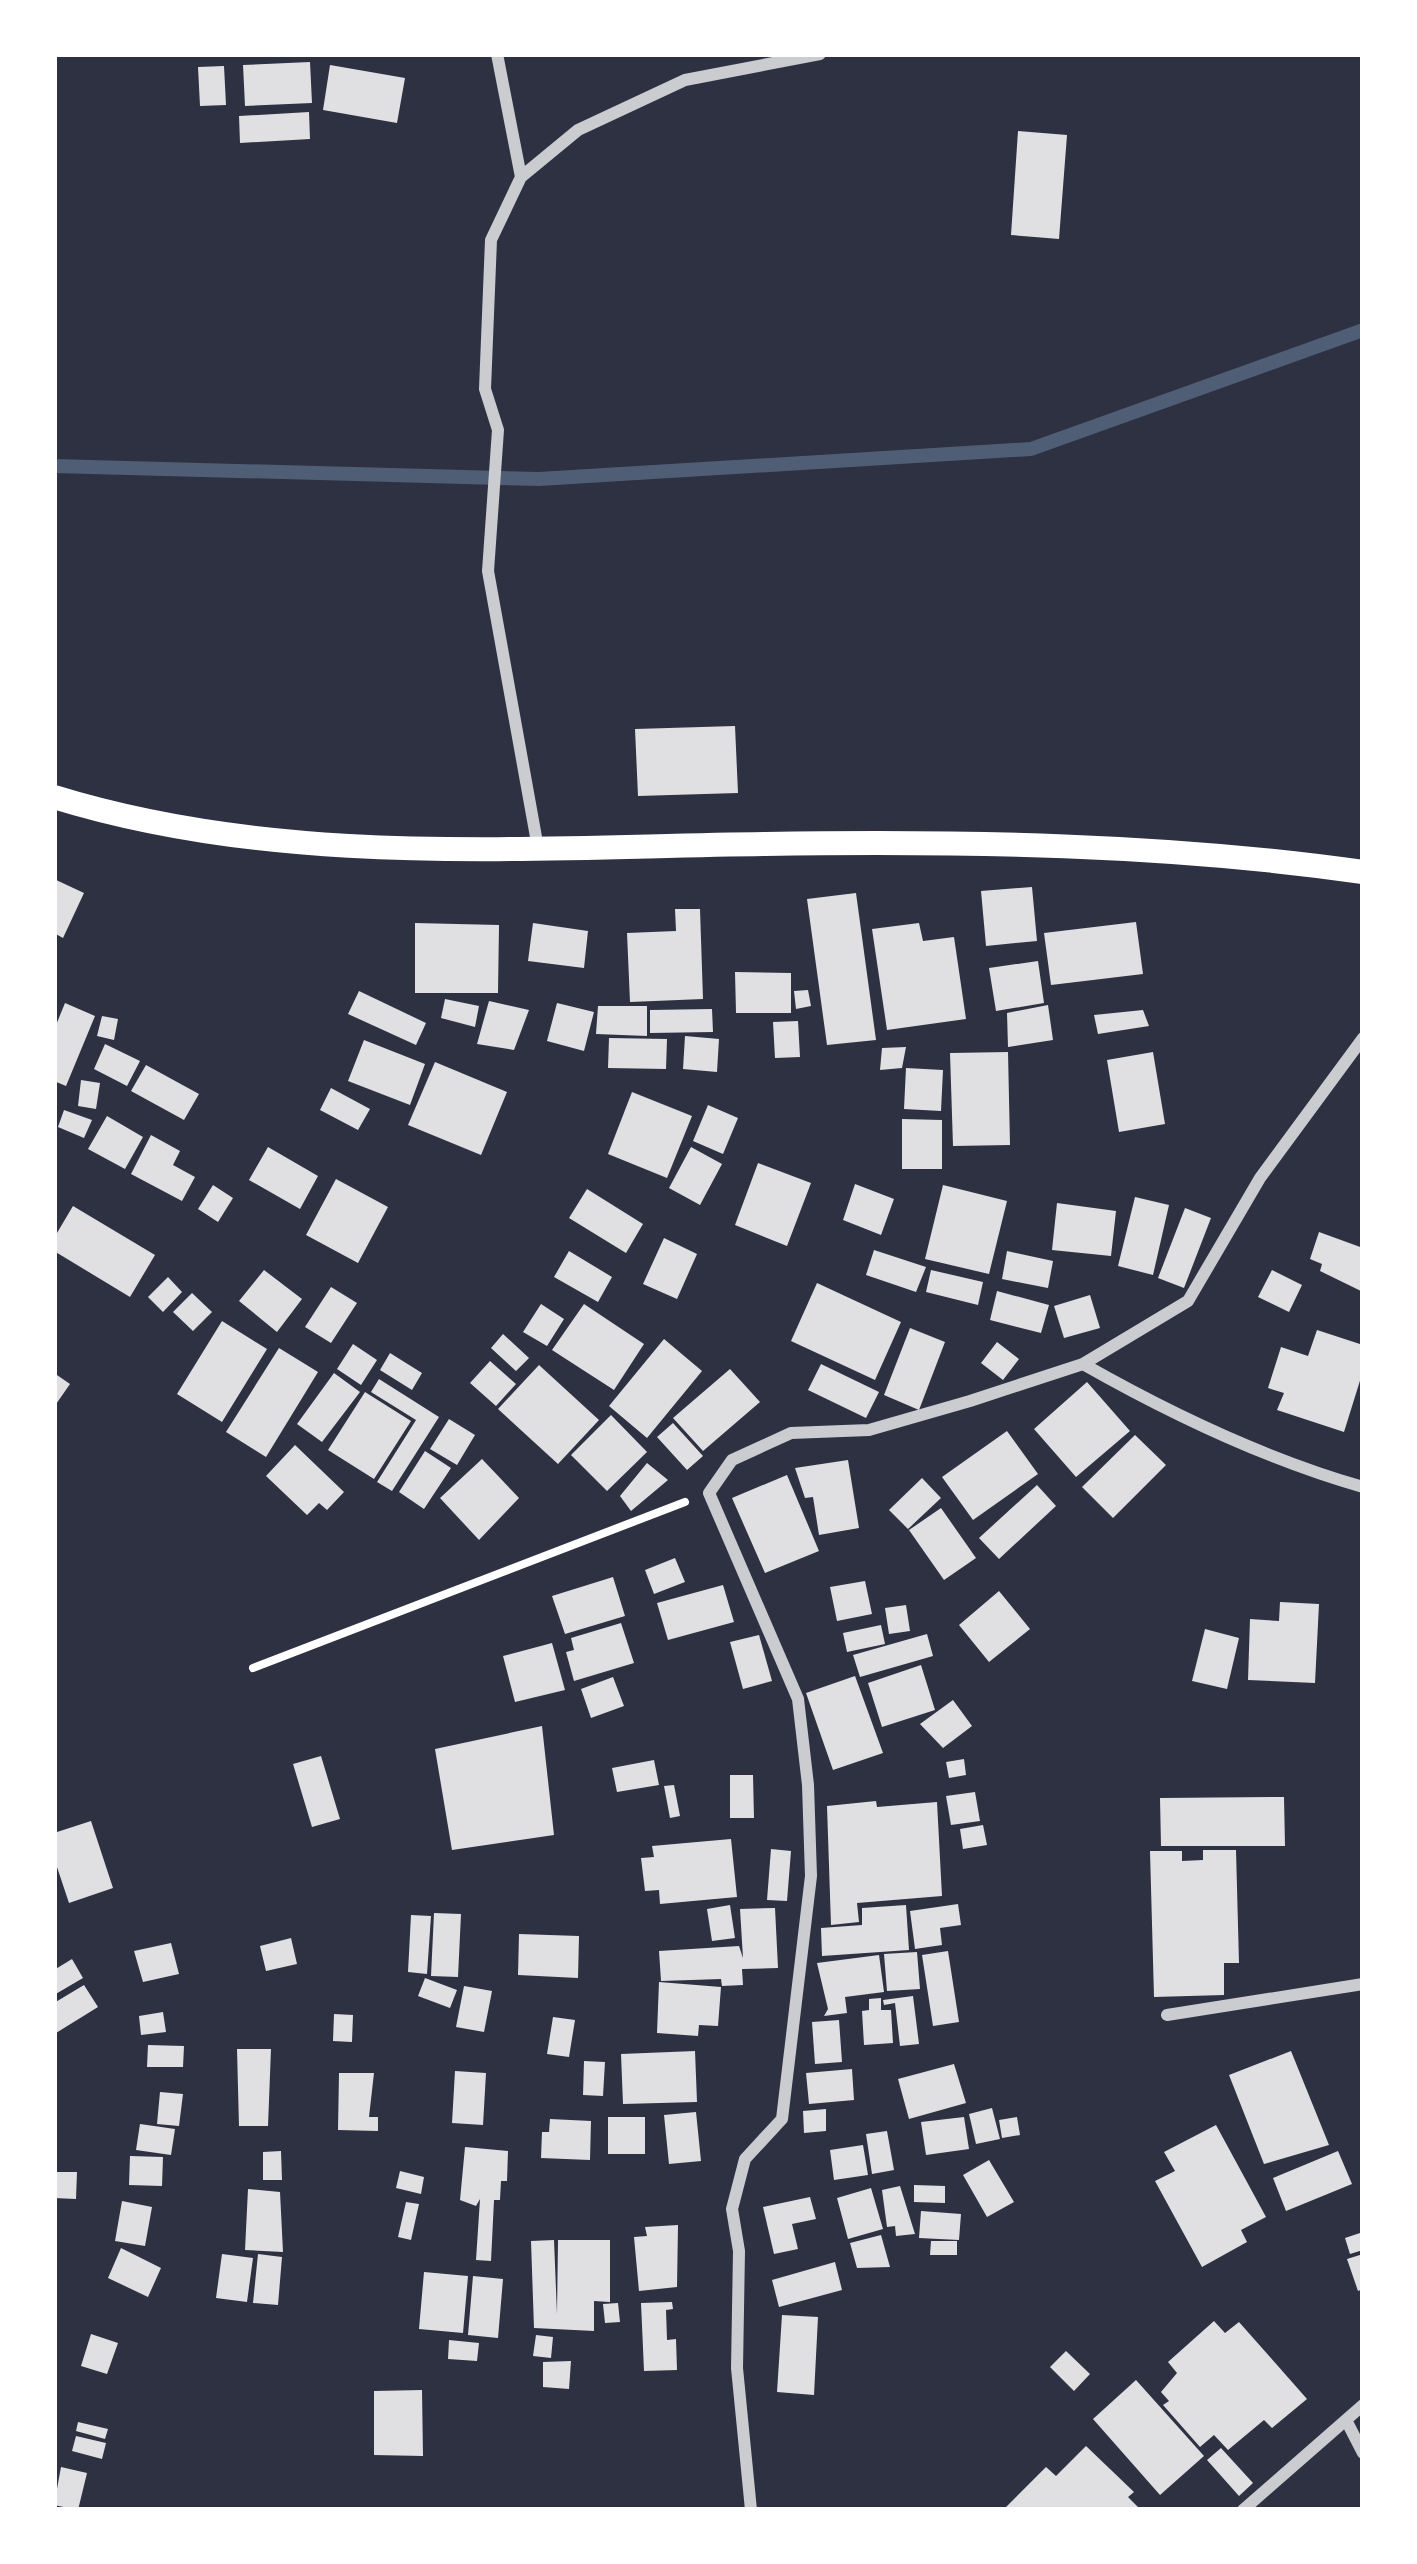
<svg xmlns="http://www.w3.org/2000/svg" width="1417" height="2564" viewBox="0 0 1417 2564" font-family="'Work Sans',sans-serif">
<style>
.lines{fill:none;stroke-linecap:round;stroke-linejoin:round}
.stream{stroke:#4f5d75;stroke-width:14}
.building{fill:#e0e0e3}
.path{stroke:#fff;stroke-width:8}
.minor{stroke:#caccd0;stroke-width:12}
.secondary{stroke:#fff;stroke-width:24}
</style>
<rect width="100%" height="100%" fill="#2d3142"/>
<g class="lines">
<!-- stream -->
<path class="stream" d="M54,466L539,479L1031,449L1363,330"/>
</g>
<!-- building -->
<path class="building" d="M310,62L312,103L245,106L243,65Z
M330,65L405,78L397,123L323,110Z
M224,66L226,105L200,106L198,67Z
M309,112L310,139L240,143L239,116Z
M1018,131L1067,135L1059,239L1011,235Z
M735,726L738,793L638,796L635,729Z
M54,879L84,893L63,938L54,933Z
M1032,887L1037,941L986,946L981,891Z
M856,893L876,1040L827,1045L807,899Z
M675,909H700L703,999L630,1002L627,933L676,931Z
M1136,922L1143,974L1051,985L1044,933Z
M415,923L499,925L498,993H415Z
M533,923L588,931L584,968L528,961Z
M919,923L923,941L954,937L966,1019L887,1030L872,929Z
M1038,961L1044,1003L996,1011L989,968Z
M735,972L791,973V1013H736Z
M808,990L811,1006L796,1009L794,991Z
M359,991L426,1023L416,1045L348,1014Z
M445,999L479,1006L475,1027L441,1018Z
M489,1001L529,1010L514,1050L477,1044Z
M65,1003L95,1016L66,1086L54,1081V1030Z
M557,1003L594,1012L584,1051L547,1041Z
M1048,1005L1053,1040L1008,1047L1007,1013Z
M598,1006H647V1036L596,1034Z
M712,1009L713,1032L650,1033V1010Z
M1143,1010L1149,1026L1098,1034L1094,1015Z
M102,1016L118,1019L114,1040L97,1036Z
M798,1021L800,1057L775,1058L773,1022Z
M685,1036L719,1039L717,1072L683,1069Z
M609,1038L667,1039L666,1069L608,1068Z
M364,1040L425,1064L410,1105L348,1081Z
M105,1044L140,1061L127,1086L94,1069Z
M906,1047L902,1068L880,1070L882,1048Z
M1008,1052L1010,1145L953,1146L950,1053Z
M1153,1052L1165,1124L1119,1132L1107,1060Z
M435,1062L507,1092L481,1155L408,1125Z
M146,1065L199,1094L184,1120L131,1091Z
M906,1068L943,1070L941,1111L904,1109Z
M81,1080L100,1083L96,1109L78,1106Z
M331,1088L370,1109L358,1130L320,1110Z
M632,1092L692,1116L667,1178L608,1154Z
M708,1105L738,1118L723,1154L693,1141Z
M64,1110L92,1120L84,1138L58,1127Z
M107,1116L143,1137L125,1169L88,1149Z
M902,1119L942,1120V1169H902Z
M151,1135L180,1151L173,1165L195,1177L182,1201L131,1174Z
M268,1147L318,1176L300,1209L249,1180Z
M691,1147L722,1164L700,1205L669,1188Z
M758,1163L811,1183L787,1246L735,1225Z
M336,1179L388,1207L358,1263L306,1235Z
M855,1184L894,1199L881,1235L843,1220Z
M213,1185L233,1198L218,1222L198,1209Z
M943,1185L1007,1201L989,1274L925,1259Z
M587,1189L643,1224L626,1253L569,1218Z
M1135,1197L1169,1205L1153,1275L1118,1266Z
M1057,1203L1116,1211L1111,1256L1052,1250Z
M73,1206L155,1255L130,1297L54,1251V1238Z
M1185,1208L1211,1218L1184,1288L1158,1278Z
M1319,1232L1363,1248V1292L1320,1271L1322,1264L1310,1259Z
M664,1238L697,1254L677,1299L643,1284Z
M874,1250L926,1267L916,1292L866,1275Z
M569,1251L612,1277L598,1302L554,1277Z
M1007,1251L1053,1261L1048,1288L1002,1279Z
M264,1270L302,1299L277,1332L239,1301Z
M931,1270L983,1282L978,1305L926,1292Z
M1272,1270L1302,1285L1289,1312L1258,1297Z
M168,1277L182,1292L163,1312L148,1297Z
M817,1283L901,1322L875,1380L791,1341Z
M331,1287L357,1303L331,1343L305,1327Z
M997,1291L1049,1305L1041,1333L990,1320Z
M192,1293L212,1312L193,1331L173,1312Z
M1090,1295L1100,1328L1064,1338L1054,1306Z
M541,1304L564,1319L547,1346L523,1332Z
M584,1304L644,1344L614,1390L552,1350Z
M222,1321L267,1349L222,1422L177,1394Z
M910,1328L945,1342L919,1410L884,1395Z
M1317,1330L1363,1345V1371L1344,1432L1277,1410L1284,1393L1268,1388L1281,1347L1308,1356Z
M503,1334L529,1358L516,1371L491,1348Z
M664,1339L702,1371L647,1438L609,1406Z
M997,1342L1019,1359L1003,1380L981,1363Z
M353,1344L377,1360L361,1385L337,1369Z
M279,1348L318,1372L266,1457L226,1432Z
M390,1353L422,1373L412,1390L380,1370Z
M490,1361L516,1384L496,1406L470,1383Z
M821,1364L879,1392L866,1418L808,1390Z
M539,1365L599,1420L558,1464L498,1409Z
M730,1369L760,1402L703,1451L673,1418Z
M54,1373L70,1384L54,1407Z
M334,1373L360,1392L322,1442L297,1424Z
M379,1379L439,1417L392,1491L377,1482L416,1420L371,1392Z
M1087,1382L1130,1431L1076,1477L1034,1429Z
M365,1392L411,1421L374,1479L328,1450Z
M611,1415L647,1452L607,1491L571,1455Z
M449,1419L475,1435L457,1465L430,1449Z
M673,1423L703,1456L687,1470L657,1437Z
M1007,1431L1038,1474L973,1520L942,1477Z
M1135,1435L1166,1465L1113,1518L1082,1487Z
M295,1445L344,1492L327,1510L319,1503L307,1515L266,1476Z
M425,1451L451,1468L424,1509L399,1492Z
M482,1459L519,1498L479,1540L440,1498Z
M848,1460L859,1528L819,1535L813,1497L805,1498L795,1468Z
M647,1463L668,1480L631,1511L620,1496Z
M787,1475L819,1551L765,1573L732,1498Z
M922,1478L941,1498L908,1529L889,1510Z
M1037,1485L1056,1506L999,1559L979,1538Z
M941,1508L976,1558L944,1580L909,1530Z
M675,1558L685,1582L654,1594L645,1570Z
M613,1577L625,1616L565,1634L552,1596Z
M865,1581L872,1614L837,1621L830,1587Z
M723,1585L734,1622L668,1640L657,1603Z
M999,1591L1030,1629L989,1662L959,1625Z
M1280,1602L1319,1604L1315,1683L1248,1680L1250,1619L1279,1621Z
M906,1605L910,1631L889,1634L885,1608Z
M621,1623L634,1663L574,1681L566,1652L574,1650L571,1638Z
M881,1625L885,1644L847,1652L843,1633Z
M1205,1629L1239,1638L1227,1689L1192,1681Z
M927,1634L933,1656L860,1677L853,1655Z
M759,1635L772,1681L743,1689L730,1642Z
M552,1643L565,1690L515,1702L503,1656Z
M921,1665L935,1710L882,1727L868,1683Z
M855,1676L883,1753L833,1770L806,1693Z
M613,1677L624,1706L591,1718L581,1689Z
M953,1700L972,1726L943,1748L920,1724Z
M542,1726L554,1835L452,1850L435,1749Z
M321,1756L340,1819L312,1827L293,1764Z
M964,1759L966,1775L949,1778L946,1762Z
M654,1760L659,1785L617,1792L612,1768Z
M730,1775H753L754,1818H730Z
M674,1785L680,1816L670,1818L664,1786Z
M975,1792L980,1821L951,1825L946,1796Z
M1284,1797L1285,1846H1161L1160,1798Z
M876,1801L877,1807L937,1802L942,1896L857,1903L859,1922L831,1925L827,1806Z
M91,1821L113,1888L69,1903L54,1858V1833Z
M983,1825L987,1845L963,1849L960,1829Z
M731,1839L737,1897L660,1904L659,1890L645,1891L641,1858L654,1857L652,1846Z
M771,1849L791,1851L787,1901L767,1900Z
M1203,1850H1236L1239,1963H1224V1995L1154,1997L1150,1851H1182V1861L1203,1860Z
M958,1904L961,1925L940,1928L942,1945L915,1949L910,1911Z
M730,1905L735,1938L712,1941L707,1909Z
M906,1905L909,1950L822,1956L821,1928L862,1925V1908Z
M775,1908L778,1968L742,1969L743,1985L722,1986L721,1979L661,1981L659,1951L739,1946L743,1958L740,1909Z
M434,1913L461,1914L458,1977L431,1976Z
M411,1915L431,1916L427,1974L408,1972Z
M519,1934L579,1936L578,1978L518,1975Z
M291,1938L297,1964L266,1971L260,1946Z
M171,1943L179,1974L143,1982L134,1951Z
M948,1951L959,2022L933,2026L922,1955Z
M917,1952L920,1989L887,1991L884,1954Z
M879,1955L884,1992L845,1997L847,2013L824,2016L828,2009L817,1963Z
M72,1959L83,1978L54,1995V1970Z
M425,1978L457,1990L450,2008L418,1996Z
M659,1982L721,1987L718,2026L699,2025L698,2036L657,2033Z
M84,1985L98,2007L56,2033L54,2003Z
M464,1986L492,1991L484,2032L456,2027Z
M913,1996L919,2044L900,2046L895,2003L884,2005L883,2000Z
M881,1998V2010H891L893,2043L864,2045L862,2011L869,2010V1999Z
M163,2012L166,2032L141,2035L139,2016Z
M334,2014L353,2015L352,2042L333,2041Z
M553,2017L575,2020L569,2057L547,2054Z
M839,2020L842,2062L815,2064L812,2022Z
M148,2045L184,2046L183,2067H147Z
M237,2049H271L268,2126H239Z
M695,2051L697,2102L623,2104L621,2054Z
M1291,2051L1329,2145L1264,2164L1229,2075Z
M584,2061L605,2062L603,2096L583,2095Z
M954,2064L966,2103L909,2119L898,2079Z
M852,2069L854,2100L809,2104L806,2073Z
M455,2071L486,2073L483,2125L452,2123Z
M339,2073H374L369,2117H378V2131L338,2130Z
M160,2092L183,2094L179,2126L157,2124Z
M992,2108L1000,2139L976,2144L969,2114Z
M826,2109V2131L804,2133L803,2111Z
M696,2112L701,2161L669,2164L664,2115Z
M608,2117H645V2154H608Z
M964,2117L969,2149L926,2155L921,2122Z
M1017,2117L1020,2135L1002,2138L999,2120Z
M550,2119L591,2121L590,2160L541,2158L542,2132H549Z
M140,2124L175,2129L171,2155L136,2150Z
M1216,2125L1266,2217L1241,2230L1247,2242L1202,2267L1155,2181L1175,2171L1164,2152Z
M887,2131L894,2170L872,2174L866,2134Z
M863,2145L868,2175L834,2180L830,2150Z
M465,2147L508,2151L507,2181H501L500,2200H494L491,2261L476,2260L480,2199L476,2206L460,2200Z
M281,2151L282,2180H263V2152Z
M1338,2151L1352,2184L1286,2211L1273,2178Z
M130,2156L163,2157L162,2186L129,2185Z
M989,2160L1014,2202L987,2217L963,2175Z
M400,2171L424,2177L421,2194L396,2188Z
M54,2172H77L76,2199L54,2198Z
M914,2185L945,2186V2203L914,2202Z
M900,2186L915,2234L896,2236L895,2226L887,2227L882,2190Z
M871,2188L883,2229L848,2239L837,2198Z
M248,2189L280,2192L283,2252L245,2250Z
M810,2197L816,2219L792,2224L798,2249L774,2254L763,2207Z
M122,2201L152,2207L145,2246L115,2241Z
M406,2202L419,2204L411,2240L398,2237Z
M921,2211L961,2214L959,2240L919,2238Z
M678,2225L677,2287L639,2291L634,2237L647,2236L645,2227Z
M1363,2232V2250L1350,2254L1345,2238Z
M881,2235L890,2267L857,2268L850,2243Z
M554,2240L557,2314L558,2240H610V2302L594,2301V2331L534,2328L531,2241Z
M931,2241H957V2255H930Z
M121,2248L161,2268L148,2297L108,2278Z
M222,2254L253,2258L247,2302L216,2298Z
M258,2254L282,2257L278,2305L253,2303Z
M1363,2254V2289L1358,2291L1347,2259Z
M835,2262L842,2290L779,2307L772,2280Z
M424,2272L468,2276L463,2333L419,2329Z
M473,2276L503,2279L498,2338L468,2335Z
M672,2302L673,2309L666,2310L667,2340L676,2339L677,2370L644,2371L641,2303Z
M618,2303L620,2322L605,2323L603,2304Z
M782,2315L818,2317L814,2395L777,2392Z
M1214,2321L1225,2333L1239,2322L1307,2399L1272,2428L1264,2420L1228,2450L1214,2435L1200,2447L1163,2405L1169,2401L1161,2392L1177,2373L1168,2362Z
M91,2334L118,2343L107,2374L81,2366Z
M536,2335L553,2337L551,2358L533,2356Z
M449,2340L479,2343L477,2361L448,2359Z
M1066,2351L1090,2374L1074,2391L1050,2367Z
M571,2361L569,2389L543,2387V2362Z
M1136,2380L1204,2456L1160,2495L1093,2419Z
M422,2390L423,2456L374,2455V2391Z
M78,2422L108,2429L105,2439L76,2431Z
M76,2436L106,2443L102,2459L72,2451Z
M1086,2446L1134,2492L1128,2497L1141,2510H1003L1046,2467L1056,2476Z
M1221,2448L1253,2483L1239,2496L1207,2460Z
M61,2467L87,2473L78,2510L54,2505Z"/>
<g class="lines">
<!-- path -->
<path class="path" d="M253,1668L685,1502"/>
<!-- minor -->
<path class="minor" d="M497,54L521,177
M538,848L488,571L498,430L485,389L491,240L521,177L578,130L685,80L820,54
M1083,1364C1171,1414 1265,1459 1363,1487
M1167,2015L1363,1984
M1346,2420L1363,2453
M751,2510L737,2368L739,2251L732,2209L745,2159L782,2119L811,1876L808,1785L798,1699L709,1493L732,1460L791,1433L869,1430L970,1401L1083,1364L1188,1301L1260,1178L1363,1038
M1243,2510L1363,2405"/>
<!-- secondary -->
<path class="secondary" d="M54,797C284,868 528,847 765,844C963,841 1167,844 1363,872"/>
</g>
<!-- border -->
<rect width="1417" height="2564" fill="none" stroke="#ffffff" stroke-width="114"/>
</svg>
